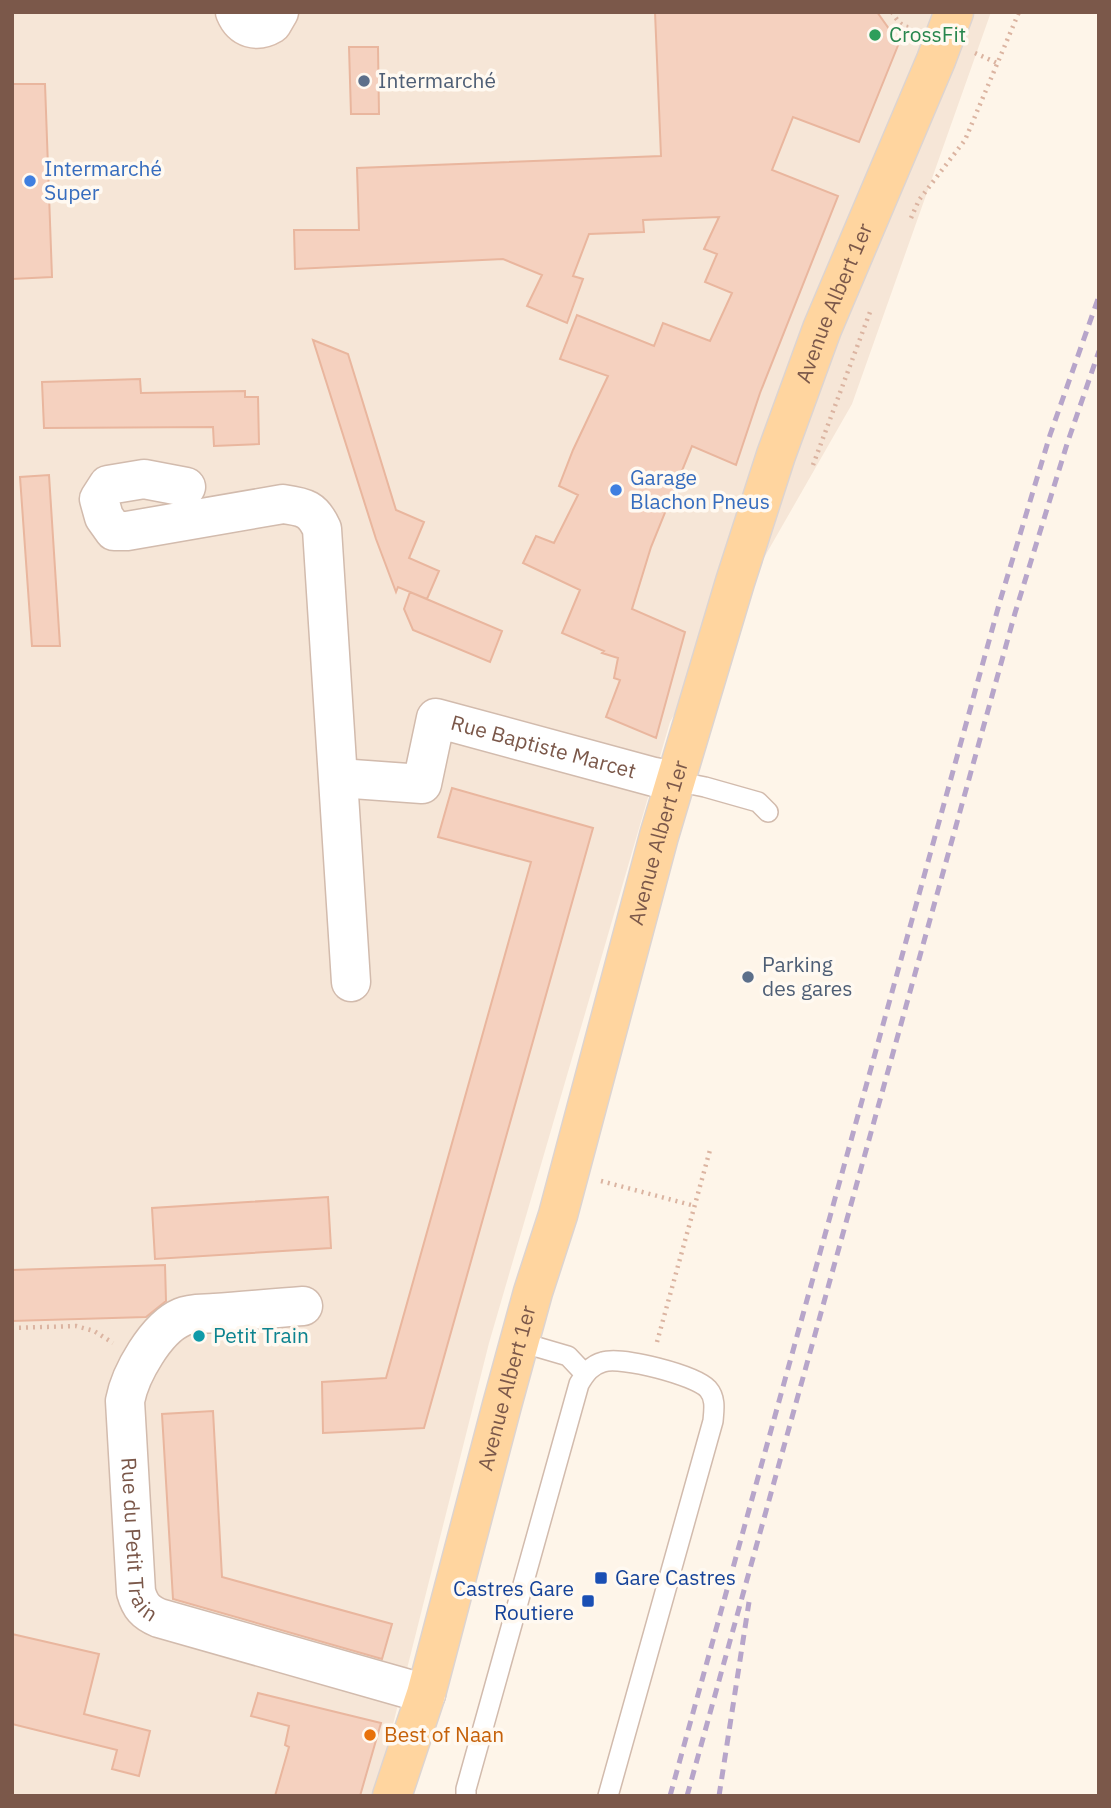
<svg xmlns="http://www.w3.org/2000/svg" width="1111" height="1808" viewBox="0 0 1111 1808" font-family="'IBM Plex Sans',sans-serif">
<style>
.residential{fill:#f6e6d7}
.building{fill:#f5d1bf;stroke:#e9b69e;stroke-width:2}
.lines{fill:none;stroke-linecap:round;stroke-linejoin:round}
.lane-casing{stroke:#d2bbad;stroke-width:22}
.street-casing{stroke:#d2bbad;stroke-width:41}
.secondary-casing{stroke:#d8bdad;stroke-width:41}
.primary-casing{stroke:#ddd4d0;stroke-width:41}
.path{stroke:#dbb4a1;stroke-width:4.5;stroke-dasharray:2 5;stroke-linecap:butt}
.lane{stroke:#fff;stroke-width:19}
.street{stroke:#fff;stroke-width:38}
.secondary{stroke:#fff;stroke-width:38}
.primary{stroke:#ffd59f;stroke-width:38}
.rail{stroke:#b7a5ca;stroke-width:5;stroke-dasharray:10 7;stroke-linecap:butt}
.leisure-dot{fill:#2e9e5b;stroke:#fff9f1;stroke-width:2.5}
.service-dot{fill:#5c6f8a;stroke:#fff9f1;stroke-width:2.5}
.shop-dot{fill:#3f7fe0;stroke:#fff9f1;stroke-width:2.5}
.culture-dot{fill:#0f9aa8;stroke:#fff9f1;stroke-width:2.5}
.transit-dot{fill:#1a4fb4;stroke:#fff9f1;stroke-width:2.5}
.food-dot{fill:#e8710a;stroke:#fff9f1;stroke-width:2.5}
.labels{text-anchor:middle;stroke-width:7;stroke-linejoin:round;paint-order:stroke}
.leisure-label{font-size:21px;fill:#27864d;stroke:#fff9f1;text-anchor:start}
.service-label{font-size:21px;fill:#4e5e75;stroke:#fff9f1;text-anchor:start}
.shop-label{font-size:21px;fill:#366cbe;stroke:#fff9f1;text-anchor:start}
.street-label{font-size:21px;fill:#7b584a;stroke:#fff9f1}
.culture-label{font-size:21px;fill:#0d838f;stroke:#fff9f1;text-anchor:start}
.transit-label{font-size:21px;fill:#164399;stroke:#fff9f1;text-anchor:start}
.food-label{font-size:21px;fill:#c56008;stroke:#fff9f1;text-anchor:start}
</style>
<rect width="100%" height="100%" fill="#fef5e9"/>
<!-- residential -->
<path class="residential" d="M12,12H991L852,404L670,722L489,1343L375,1796H12Z"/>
<!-- building -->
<path class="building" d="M655,12H877L899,43L859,142L793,117L772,170L838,196L760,393L736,465L692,446L651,547L632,609L685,632L656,738L606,717L620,680L614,678L618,658L602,653L604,651L562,633L580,590L523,563L536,536L554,543L578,495L559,486L573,450L608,376L560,359L577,315L654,346L663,323L710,341L732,293L705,282L717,254L704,249L719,217L643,220L644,232L589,234L573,276L583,279L567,323L527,306L542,275L503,259L295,269L294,230H359L357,168L661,156Z
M349,47H378L379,114H351Z
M12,84H45L52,277L12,279Z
M313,340L348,354L396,510L424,522L409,558L439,571L427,599L398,587L396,592L376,539Z
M140,379L141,393L245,391V397H258L259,444L214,446L213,427L44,428L42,382Z
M49,475L60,646H32L20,477Z
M410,592L502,631L490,662L413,630L404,609Z
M452,788L593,828L424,1428L323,1433L322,1382L386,1378L531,862L438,837Z
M328,1197L331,1248L155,1259L152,1208Z
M165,1265L166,1301L146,1317L12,1321V1270Z
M213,1411L222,1577L392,1624L382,1659L173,1599L162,1414Z
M12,1634L99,1654L84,1714L150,1731L139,1776L112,1769L117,1750L12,1724Z
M258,1693L381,1723L360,1796H275L289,1747L285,1745L289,1726L251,1716Z"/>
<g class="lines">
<!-- lane casing -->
<g class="lane-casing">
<path id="lane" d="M675,781L705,787L758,802L768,812
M520,1342L568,1356L585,1374
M466,1796V1789L579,1384C585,1374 591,1365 603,1362C621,1356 695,1375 708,1389C716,1398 714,1410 713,1421L608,1796"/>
</g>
<!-- street casing -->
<g class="street-casing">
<g id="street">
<path d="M186,487L144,479L108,485L99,499L104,517L114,531H127L283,504C305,507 313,509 322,529L351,982"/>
<path id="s1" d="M339,778L422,784L436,718L654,777L675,781"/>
<path id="s2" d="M303,1306C273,1308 244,1311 215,1313C205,1314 191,1313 182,1317C156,1328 130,1374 125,1401L136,1592C140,1606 145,1612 159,1618L426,1694"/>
</g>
</g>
<!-- secondary casing -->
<g class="secondary-casing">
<path id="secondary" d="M235,12C242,29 257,33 272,24L279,12"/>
</g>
<!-- primary casing -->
<g class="primary-casing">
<g id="primary">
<path id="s3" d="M392,1796L426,1694L502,1405L533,1292L558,1215L659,836L735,582L776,455L822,329L936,60L954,12"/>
</g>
</g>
<!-- path -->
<path class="path" d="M892,12C897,20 902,29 913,27
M975,53L997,63
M911,218L919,200L965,140L1019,12
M813,465L870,312
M601,1181L695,1206
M12,1328L76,1326L94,1331L113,1343
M657,1342L710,1150"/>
<!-- lane -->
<use href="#lane" class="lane"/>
<!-- street -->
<use href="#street" class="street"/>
<!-- secondary -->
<use href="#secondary" class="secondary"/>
<!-- primary -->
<use href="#primary" class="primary"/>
<!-- rail -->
<path class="rail" d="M670,1796L1000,601L1050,435L1099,296
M687,1796L1015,613L1067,444L1099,351
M719,1796L749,1602"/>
</g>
<!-- markers -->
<circle class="leisure-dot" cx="875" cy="35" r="7"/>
<g class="service-dot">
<circle cx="364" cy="81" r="7"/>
<circle cx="748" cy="977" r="7"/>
</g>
<g class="shop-dot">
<circle cx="30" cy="181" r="7"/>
<circle cx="616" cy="490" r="7"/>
</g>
<circle class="culture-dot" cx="199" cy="1336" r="7"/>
<g class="transit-dot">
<rect x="594" y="1571" width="14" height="14" rx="3.5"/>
<rect x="581" y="1594" width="14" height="14" rx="3.5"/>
</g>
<circle class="food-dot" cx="370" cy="1735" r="7"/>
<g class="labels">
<!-- leisure labels -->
<g class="leisure-label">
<text x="889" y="42">CrossFit</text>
</g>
<!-- service labels -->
<g class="service-label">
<text x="378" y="88">Intermarché</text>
<text x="762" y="972">Parking<tspan x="762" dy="24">des gares</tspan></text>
</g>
<!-- shop labels -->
<g class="shop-label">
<text x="44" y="176">Intermarché<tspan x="44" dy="24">Super</tspan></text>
<text x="630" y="485">Garage<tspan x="630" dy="24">Blachon Pneus</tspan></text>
</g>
<!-- street labels -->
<g class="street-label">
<text dy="7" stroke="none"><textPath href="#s3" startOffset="1558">Avenue Albert 1er</textPath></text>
<text dy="7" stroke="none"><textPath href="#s1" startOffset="262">Rue Baptiste Marcet</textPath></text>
<text dy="7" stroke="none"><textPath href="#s3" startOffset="990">Avenue Albert 1er</textPath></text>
<text dy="7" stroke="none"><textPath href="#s3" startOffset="424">Avenue Albert 1er</textPath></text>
<text dy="7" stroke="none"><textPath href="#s2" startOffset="366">Rue du Petit Train</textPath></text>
</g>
<!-- culture labels -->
<g class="culture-label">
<text x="213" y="1343">Petit Train</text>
</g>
<!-- transit labels -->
<g class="transit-label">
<text x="615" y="1585">Gare Castres</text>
<text x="574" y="1596" text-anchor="end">Castres Gare<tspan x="574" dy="24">Routiere</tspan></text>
</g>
<!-- food labels -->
<g class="food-label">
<text x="384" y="1742">Best of Naan</text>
</g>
</g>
<!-- border -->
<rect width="1111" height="1808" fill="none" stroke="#7b584a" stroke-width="28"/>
</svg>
